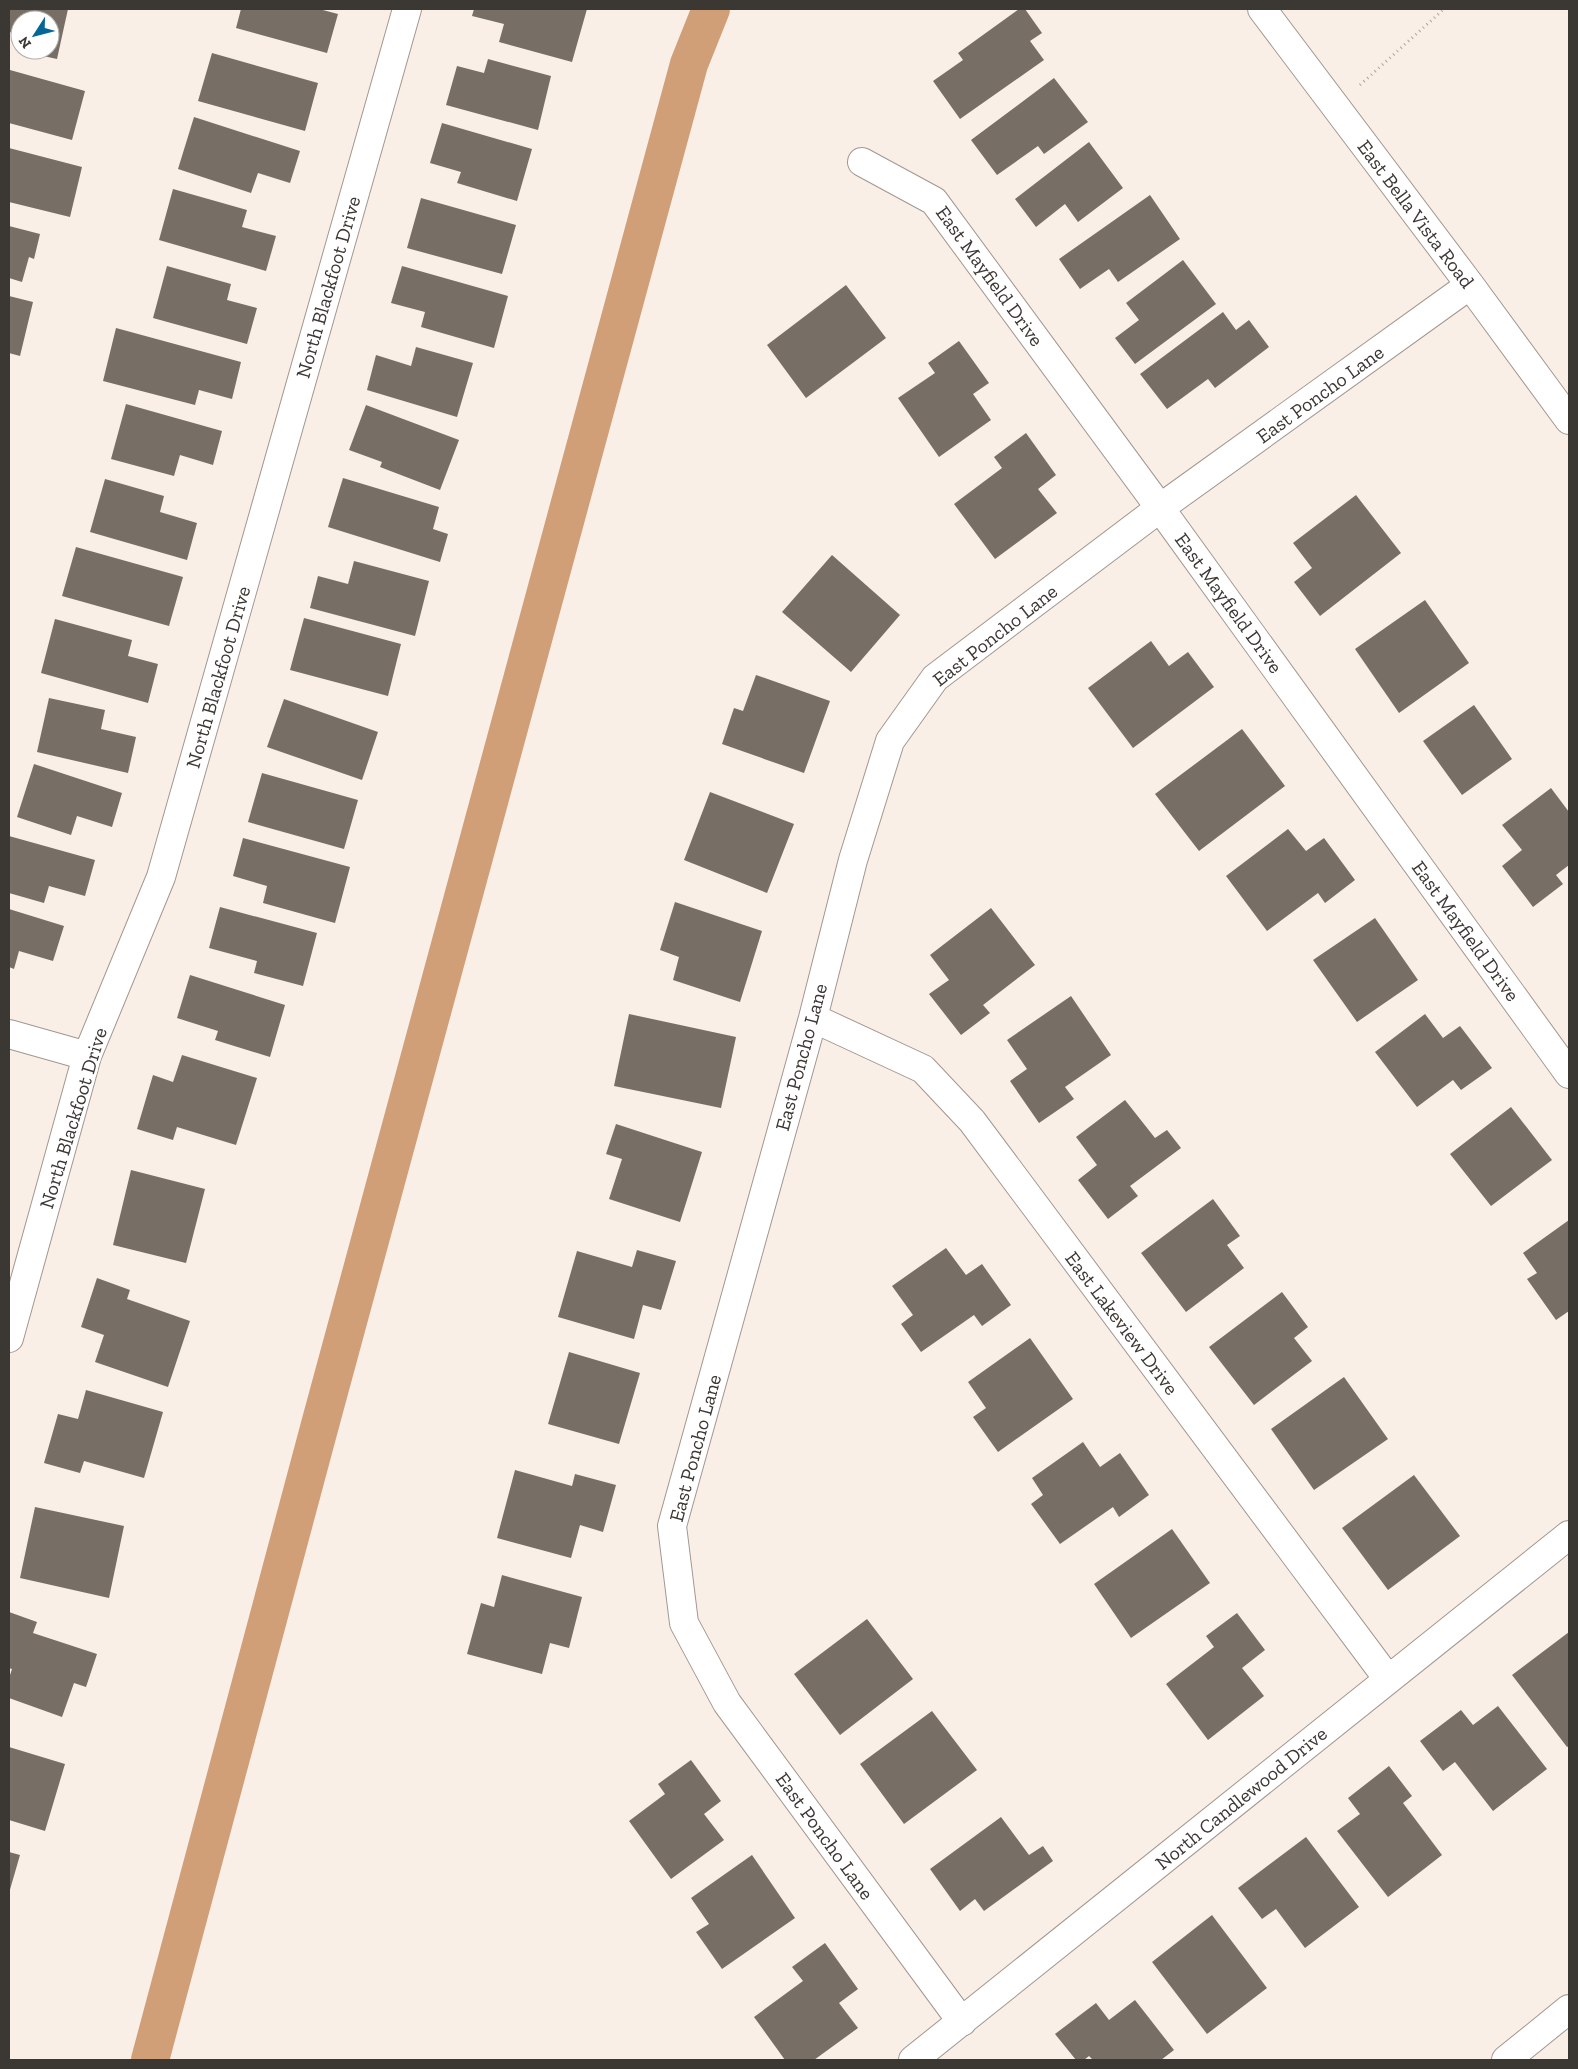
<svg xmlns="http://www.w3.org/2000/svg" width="1578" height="2069" viewBox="0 0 1578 2069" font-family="'Zilla Slab',serif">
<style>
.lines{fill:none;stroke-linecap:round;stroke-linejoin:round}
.canal{stroke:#d09f78;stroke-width:38}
.building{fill:#776e66;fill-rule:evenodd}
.minor-casing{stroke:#a29790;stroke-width:30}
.path{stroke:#ada59e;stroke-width:3;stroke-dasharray:1 4;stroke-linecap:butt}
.minor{stroke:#fff;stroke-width:28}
.labels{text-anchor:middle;stroke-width:5;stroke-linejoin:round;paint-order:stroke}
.street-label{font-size:20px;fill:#3b3733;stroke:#fff}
</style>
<rect width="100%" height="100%" fill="#faefe7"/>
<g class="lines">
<!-- canal -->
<path class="canal" d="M150,2060L321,1421L689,64L711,9"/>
</g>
<!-- building -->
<path class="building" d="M9,9H68L57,59L16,50L19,34L9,32ZM20,20H50V50H20Z
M241,9H319L338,14L327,53L236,28Z
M474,9H587L572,62L499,42L504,24L472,16Z
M1019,9H1025L1042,33L1030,41L1044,60L960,119L933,81L963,60L958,53Z
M212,53L318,83L305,131L198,101Z
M488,59L551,76L538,130L446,105L457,66L484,73Z
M10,70L85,91L72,140L9,123Z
M1054,78L1088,122L1044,154L1038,146L997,175L971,140Z
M194,117L300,151L290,183L258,173L251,193L178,169Z
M442,123L532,149L517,201L457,183L461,172L430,163Z
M1089,142L1123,188L1078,222L1065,204L1036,227L1015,199Z
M9,148L82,167L70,217L9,202Z
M173,189L247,210L242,227L276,236L266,271L159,240Z
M1150,195L1180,239L1118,282L1109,269L1080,289L1059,259Z
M421,198L516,225L502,274L407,248Z
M9,226L40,234L34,259L29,257L22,282L9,278Z
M1183,260L1216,304L1135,364L1115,338L1139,320L1126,303Z
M167,266L231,284L227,300L257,308L247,344L153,318Z
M402,266L508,296L494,348L421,327L425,312L391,303Z
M846,285L886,338L806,398L767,345Z
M9,296L33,302L20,356L9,353Z
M1223,312L1236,330L1249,320L1269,347L1215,388L1208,379L1167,409L1140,374Z
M116,328L241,362L232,399L199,390L195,405L103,381Z
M959,341L989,383L973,394L991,420L939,457L898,398L935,373L928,363Z
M416,347L473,363L457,417L367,390L376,355L411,366Z
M126,404L222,431L213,465L180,455L174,476L111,459Z
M366,405L459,440L440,490L380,467L382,462L349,450Z
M1026,433L1056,475L1038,489L1057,513L995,559L954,504L1002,468L994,457Z
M343,478L439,507L433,529L448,534L440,562L328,527Z
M105,479L164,496L160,512L197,523L187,560L90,532Z
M1356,495L1401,553L1320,616L1294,582L1312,568L1293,543Z
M76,547L183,577L169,626L62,596Z
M832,555L900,615L851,672L782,612Z
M354,561L429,581L415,636L310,608L318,576L348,584Z
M1425,600L1469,663L1399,713L1355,649Z
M304,618L401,644L388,696L290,670Z
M55,619L132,640L128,656L158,664L148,703L41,673Z
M1151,641L1169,666L1188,652L1214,687L1133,748L1088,688Z
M756,675L830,701L804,773L722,744L734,708L743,711Z
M49,698L105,710L101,729L136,737L128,773L37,752Z
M284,699L378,732L362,780L267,747Z
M1474,705L1512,759L1462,795L1423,741Z
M1242,729L1285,786L1199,851L1155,794Z
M34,764L122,793L112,827L77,816L71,835L17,817Z
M262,773L358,800L344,849L248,822Z
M1551,788L1569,812V865L1556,875L1563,884L1533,907L1502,866L1522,850L1502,825Z
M710,792L794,824L767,893L684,860Z
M1288,829L1306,851L1324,838L1355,880L1325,903L1318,893L1267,931L1226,876Z
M9,836L95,860L85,896L49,886L44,903L9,893Z
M243,838L350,867L335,923L263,903L267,886L233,876Z
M675,902L762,931L740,1002L673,980L679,957L660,950Z
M220,907L317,933L303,986L254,973L257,961L209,948Z
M991,908L1035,965L983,1005L990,1013L961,1035L929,994L949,980L930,955Z
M9,909L64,926L53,961L19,951L14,969L9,967Z
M1375,918L1418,980L1357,1022L1313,960Z
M190,975L285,1005L270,1057L215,1040L218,1031L177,1018Z
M1071,996L1111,1055L1065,1087L1074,1099L1039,1123L1010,1081L1027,1069L1007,1040Z
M629,1014L736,1037L721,1108L614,1086Z
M1425,1014L1443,1038L1460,1026L1492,1068L1461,1090L1453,1080L1417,1107L1375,1052Z
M182,1055L257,1078L236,1145L177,1127L173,1140L137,1129L153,1075L173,1082Z
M1125,1100L1155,1138L1167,1130L1181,1148L1130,1186L1138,1196L1108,1219L1078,1180L1097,1165L1076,1137Z
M1511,1107L1552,1160L1491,1206L1450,1154Z
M616,1124L702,1152L680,1222L609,1199L622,1159L606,1154Z
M131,1170L205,1189L186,1263L113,1245Z
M1213,1199L1240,1236L1227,1245L1244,1268L1186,1312L1141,1253Z
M1569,1220V1311L1556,1320L1527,1279L1537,1273L1523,1253Z
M946,1248L966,1275L982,1264L1011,1305L982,1326L974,1315L921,1352L901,1324L913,1315L892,1286Z
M637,1250L676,1261L661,1310L643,1305L634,1339L558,1317L577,1251L632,1267Z
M97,1278L130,1290L127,1299L190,1321L168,1387L95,1362L104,1335L81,1327Z
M1282,1292L1308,1327L1294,1338L1312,1361L1254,1405L1209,1347Z
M1030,1338L1073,1399L998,1452L973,1417L986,1408L968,1382Z
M569,1352L640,1373L619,1444L548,1424Z
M1344,1377L1388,1439L1314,1490L1271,1429Z
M86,1390L163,1412L144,1478L84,1461L80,1473L44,1463L58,1414L78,1419Z
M1083,1442L1100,1467L1120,1453L1149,1495L1119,1517L1113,1507L1060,1544L1031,1504L1043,1495L1032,1478Z
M515,1470L572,1486L575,1474L616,1485L603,1532L580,1525L571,1558L497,1538Z
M1414,1475L1460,1536L1388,1590L1342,1528Z
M35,1507L124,1526L109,1598L20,1578Z
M1172,1529L1210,1583L1131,1638L1094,1584Z
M502,1575L582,1597L569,1648L550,1643L542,1674L467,1654L481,1603L494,1607Z
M9,1612L37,1622L33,1633L97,1654L86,1687L74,1683L62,1717L9,1698V1678L12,1669L9,1668Z
M1237,1613L1265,1650L1242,1668L1264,1696L1208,1740L1166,1684L1214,1647L1206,1636Z
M867,1619L913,1679L840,1735L794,1674Z
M1569,1632V1746L1567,1747L1512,1675Z
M1498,1706L1547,1769L1493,1811L1455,1762L1443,1771L1420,1741L1461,1710L1473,1725Z
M932,1711L977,1770L904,1824L860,1764Z
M9,1747L65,1764L45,1831L9,1820Z
M691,1760L721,1801L704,1814L724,1840L671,1879L629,1821L665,1794L658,1784Z
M1389,1766L1412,1796L1403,1803L1442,1855L1388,1897L1337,1831L1360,1814L1348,1798Z
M1001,1817L1029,1855L1043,1846L1053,1861L984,1911L975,1899L960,1911L930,1869Z
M1306,1837L1359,1907L1305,1948L1276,1909L1262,1919L1238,1888Z
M9,1852L20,1855L9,1893Z
M752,1855L795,1918L722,1969L696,1932L709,1924L691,1898Z
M1212,1915L1267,1988L1207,2034L1152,1962Z
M825,1943L858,1989L839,2003L858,2028L814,2060H785L754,2017L803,1981L792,1967Z
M1135,2000L1174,2050L1161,2060H1093L1089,2056L1084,2060H1076L1055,2034L1096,2003L1109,2020Z"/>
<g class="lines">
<!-- minor casing -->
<g class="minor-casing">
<path id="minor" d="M1262,9L1470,285L1569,420
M862,162L934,201L1160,508L1569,1074
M813,1018L923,1069L972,1121L1388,1679
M9,1034L87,1056
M9,1338L87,1056L161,877L407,9
M962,2022L727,1703L684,1623L672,1526L813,1018L853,860L890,741L935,678L1160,508L1470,285
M913,2060L1569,1535
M1506,2060L1569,2009"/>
</g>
<!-- path -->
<path class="path" d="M1360,85L1444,9"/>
<!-- minor -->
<use href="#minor" class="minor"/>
</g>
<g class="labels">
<!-- street labels -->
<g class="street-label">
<text transform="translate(1416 214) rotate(53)" y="7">East Bella Vista Road</text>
<text transform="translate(990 276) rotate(54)" y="7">East Mayfield Drive</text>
<text transform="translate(328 287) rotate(-74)" y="7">North Blackfoot Drive</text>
<text transform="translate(1320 394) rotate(-36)" y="7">East Poncho Lane</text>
<text transform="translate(1229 603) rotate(54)" y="7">East Mayfield Drive</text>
<text transform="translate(995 635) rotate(-38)" y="7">East Poncho Lane</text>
<text transform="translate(218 677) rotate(-74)" y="7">North Blackfoot Drive</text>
<text transform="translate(1466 931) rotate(54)" y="7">East Mayfield Drive</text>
<text transform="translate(801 1057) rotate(-75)" y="7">East Poncho Lane</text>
<text transform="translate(73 1118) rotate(-73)" y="7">North Blackfoot Drive</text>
<text transform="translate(1122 1323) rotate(53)" y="7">East Lakeview Drive</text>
<text transform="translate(695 1448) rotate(-75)" y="7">East Poncho Lane</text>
<text transform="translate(1241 1798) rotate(-39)" y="7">North Candlewood Drive</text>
<text transform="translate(825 1836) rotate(54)" y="7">East Poncho Lane</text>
</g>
</g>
<!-- border -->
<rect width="1578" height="2069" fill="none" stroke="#3b3733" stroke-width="20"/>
<!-- north arrow -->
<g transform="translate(35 35) rotate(234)"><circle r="24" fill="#ffffff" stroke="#b1afad"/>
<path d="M0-4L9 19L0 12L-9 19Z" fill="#056796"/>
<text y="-8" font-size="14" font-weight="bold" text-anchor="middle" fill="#3b3733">N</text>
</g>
</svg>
